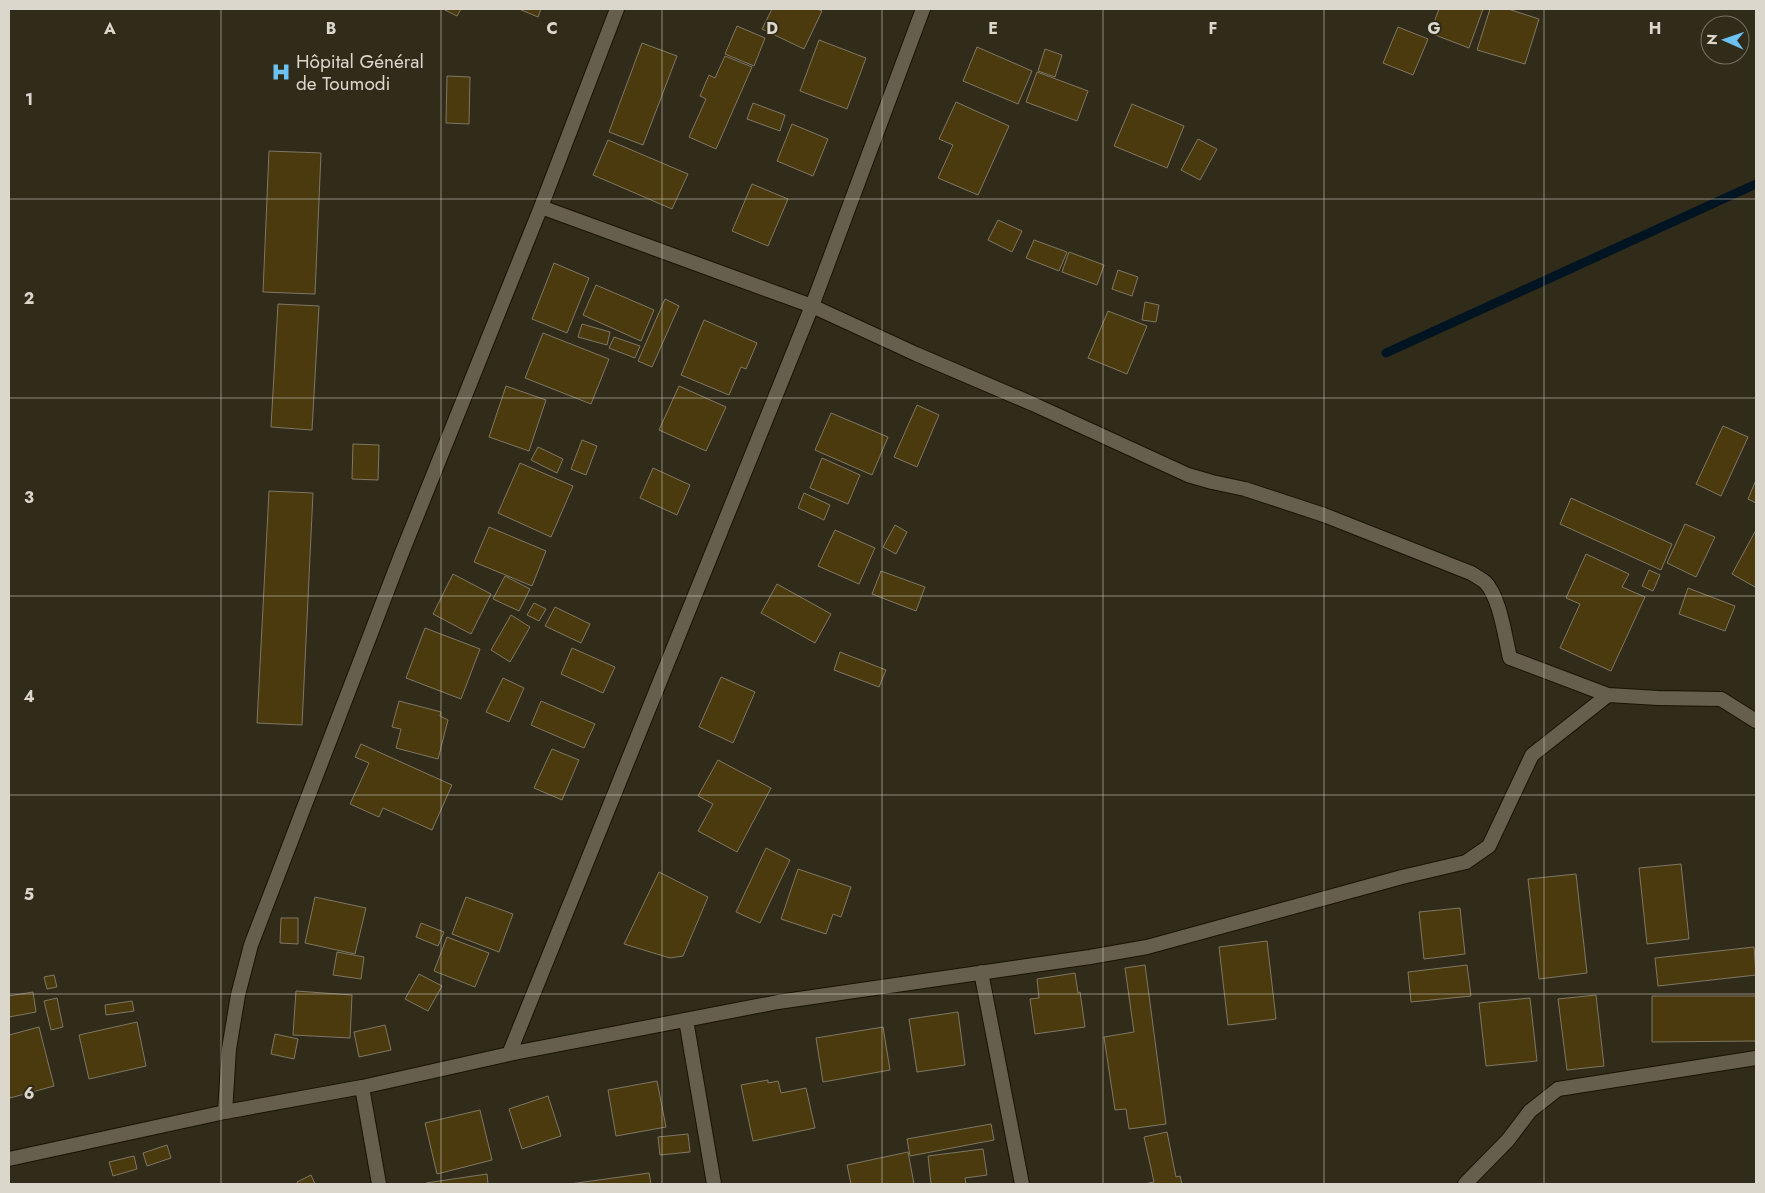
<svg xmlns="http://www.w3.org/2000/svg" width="1765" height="1193" viewBox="0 0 1765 1193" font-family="Jost,sans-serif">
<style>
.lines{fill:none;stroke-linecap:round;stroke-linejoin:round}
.stream{stroke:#001422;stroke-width:9}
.building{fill:#4a3a0d;stroke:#7f7764}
.minor-casing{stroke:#191304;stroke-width:16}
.minor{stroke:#675f4d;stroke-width:14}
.grid{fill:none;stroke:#dbd7cd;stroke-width:1;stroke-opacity:0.55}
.labels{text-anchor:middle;stroke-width:4;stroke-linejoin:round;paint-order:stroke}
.poi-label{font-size:19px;fill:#dbd7cd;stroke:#312b1a;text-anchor:start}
.grid-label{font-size:16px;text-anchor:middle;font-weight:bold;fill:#dbd7cd;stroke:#312b1a;stroke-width:4;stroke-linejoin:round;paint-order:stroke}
</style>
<rect width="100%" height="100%" fill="#312b1a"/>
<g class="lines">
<!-- stream -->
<path class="stream" d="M1386,353L1756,184"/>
</g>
<!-- building -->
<path class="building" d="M443,9H461L457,16Z
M519,9H541L538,17Z
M772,9H817L822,11L804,49L762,29Z
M1439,9H1483L1469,48L1430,33Z
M1490,9H1508L1539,19L1525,64L1477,50Z
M737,26L765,38L754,66L725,54Z
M1398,27L1428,39L1413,75L1383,63Z
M819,40L866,58L847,109L800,91Z
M642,43L677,56L643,145L609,132Z
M977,47L1032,71L1018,104L963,81Z
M1045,49L1062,55L1055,77L1038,71Z
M725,56L752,67L716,149L689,137L706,99L700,96L709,75L715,78Z
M1037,72L1088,91L1077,121L1026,102Z
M447,76L470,77L469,124L446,123Z
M956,102L1009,126L978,195L938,178L953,145L939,139Z
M753,103L785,115L780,131L747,119Z
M1132,104L1184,126L1167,168L1114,146Z
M792,124L828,139L813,176L777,161Z
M1198,139L1217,149L1200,180L1181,170Z
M608,140L688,174L672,209L593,175Z
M269,151L321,153L315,294L263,292Z
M752,184L788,199L768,246L732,231Z
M998,220L1022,231L1012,252L988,240Z
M1034,240L1067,252L1059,271L1026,258Z
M1069,252L1104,265L1097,285L1062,272Z
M554,263L589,278L567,333L532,319Z
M1118,270L1138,277L1132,296L1112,289Z
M596,285L654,310L641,341L583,315Z
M665,299L679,306L652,367L638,361Z
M1145,302L1159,305L1156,322L1142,320Z
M278,304L319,306L312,430L271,427Z
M1108,311L1147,326L1127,374L1088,358Z
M704,320L757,343L746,369L741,367L729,395L681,375Z
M582,324L610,332L607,345L578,337Z
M543,333L609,359L591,404L525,378Z
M614,337L640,346L635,358L609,348Z
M506,386L546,400L529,451L489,437Z
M679,386L726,407L706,451L659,430Z
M917,405L939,415L917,467L894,457Z
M831,413L888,437L872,475L815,450Z
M1723,426L1748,437L1721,496L1696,484Z
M582,440L597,446L586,475L571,469Z
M353,444L379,445L378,480L352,479Z
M538,447L563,459L557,473L531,460Z
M822,458L860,475L848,504L810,488Z
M520,463L573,486L551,537L498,513Z
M653,468L690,485L677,515L640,498Z
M1756,480V503L1748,499Z
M269,491L313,493L302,725L257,723Z
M804,493L830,505L824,520L798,508Z
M1571,498L1672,544L1661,570L1560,524Z
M1685,524L1715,537L1696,577L1667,563Z
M895,525L907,532L896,554L883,547Z
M489,527L546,551L532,586L474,562Z
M835,530L875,548L859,584L818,566Z
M1756,530V584L1755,587L1732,574Z
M1586,554L1629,574L1622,587L1645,597L1611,671L1560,648L1580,604L1566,598Z
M1649,570L1660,575L1653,591L1642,586Z
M881,571L925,587L916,611L872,594Z
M453,574L491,594L471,634L433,614Z
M505,576L530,589L519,611L493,599Z
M777,584L831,614L815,643L761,613Z
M1688,588L1735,606L1725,631L1679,614Z
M534,603L546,609L539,621L527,615Z
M555,607L590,624L581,643L545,626Z
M511,615L530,627L510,662L491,650Z
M425,628L480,649L461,699L406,678Z
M572,648L615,667L603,693L561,674Z
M840,652L886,670L879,687L834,670Z
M721,677L755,692L733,743L699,727Z
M503,678L524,688L509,722L486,712Z
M399,701L441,712L440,716L448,720L438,759L396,748L401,729L392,727Z
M541,701L595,724L584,748L531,725Z
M361,744L452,785L432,830L383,808L379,817L350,804L369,763L355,757Z
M552,749L579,760L562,800L534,788Z
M718,760L771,788L737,852L698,831L713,804L698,796Z
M766,848L790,860L760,923L736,912Z
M1681,864L1689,939L1647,944L1639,868Z
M798,869L851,887L841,917L833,914L826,934L781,919Z
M659,872L708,897L683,956L670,958L624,944Z
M1576,874L1587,973L1539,979L1528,879Z
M315,897L366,908L355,954L305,943Z
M466,897L513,914L499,952L452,934Z
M1460,908L1465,954L1424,959L1419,912Z
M281,918H298V944L280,943Z
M421,923L444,932L438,946L416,937Z
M447,937L489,953L475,987L434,971Z
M1267,941L1276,1019L1228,1025L1219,947Z
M1754,947L1756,975L1658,986L1655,958Z
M337,952L364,957L361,979L333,975Z
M1145,965L1166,1124L1129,1129L1126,1109L1115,1110L1104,1037L1134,1032L1125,968Z
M1467,965L1471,996L1411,1002L1408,972Z
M1075,973L1078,993L1080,992L1085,1027L1035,1034L1030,999L1039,998L1037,979Z
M419,974L442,986L428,1011L405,999Z
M54,975L57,987L47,989L44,977Z
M296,991L352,995L350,1038L293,1035Z
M33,992L36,1012L9,1017V996Z
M1596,995L1604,1066L1567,1070L1558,999Z
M1652,996H1756V1041L1652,1042Z
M57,998L63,1027L51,1030L44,1001Z
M1530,998L1537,1061L1486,1066L1479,1003Z
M132,1001L134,1011L106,1015L105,1005Z
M958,1012L965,1065L917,1072L909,1019Z
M137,1022L146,1066L89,1079L79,1035Z
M385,1025L391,1050L359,1057L354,1032Z
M39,1027L54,1086L10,1098L9,1092V1035Z
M883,1027L890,1070L823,1082L816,1038Z
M275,1034L298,1039L294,1059L271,1054Z
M768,1080V1083L778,1081L781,1093L806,1088L815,1128L753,1141L741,1085Z
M657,1081L666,1127L616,1136L608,1090Z
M548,1096L561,1136L522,1149L509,1109Z
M480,1110L492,1160L437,1174L425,1123Z
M991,1124L994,1140L910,1156L907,1139Z
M1167,1132L1176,1177L1180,1176L1182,1184H1144L1154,1182L1144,1137Z
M688,1134L690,1152L660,1155L658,1137Z
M167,1145L171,1158L147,1166L143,1153Z
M983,1149L987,1175L965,1178L966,1184H931L928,1156Z
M908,1152L914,1184H851L847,1165Z
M134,1156L137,1169L113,1176L109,1162Z
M649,1173L651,1184H570Z
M487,1174L488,1184H426V1183Z
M311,1175L315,1184H298L297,1182Z"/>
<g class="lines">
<!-- minor casing -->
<g class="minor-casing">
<path id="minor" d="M541,207L812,306L916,354L1033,404L1188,475L1212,482L1245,489L1324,515L1471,573C1476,576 1481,579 1485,582C1500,597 1505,637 1510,658L1608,695L1658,698L1721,699L1756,721
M981,972L1022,1184
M686,1020L714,1184
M509,1054L812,306L923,9
M362,1087L379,1184
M225,1112L229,1049L238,995L251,945L401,555L541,207L617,9
M9,1159L225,1112L362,1087L509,1054L778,1002L1090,957L1147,947L1402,877L1466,862L1489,846L1532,755L1608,695
M1465,1184L1508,1140L1530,1111L1558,1089L1756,1058"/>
</g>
<!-- minor -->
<use href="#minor" class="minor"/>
</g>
<!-- grid -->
<path class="grid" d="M221,9V1184M441,9V1184M662,9V1184M882,9V1184M1103,9V1184M1324,9V1184M1544,9V1184M9,199H1756M9,398H1756M9,596H1756M9,795H1756M9,994H1756"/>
<!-- icons -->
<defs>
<g id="hospital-bare" transform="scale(1.5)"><path d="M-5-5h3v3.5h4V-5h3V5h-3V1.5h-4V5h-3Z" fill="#6cc2f3" stroke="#312b1a" stroke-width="2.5" paint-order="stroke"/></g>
</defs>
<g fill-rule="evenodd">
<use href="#hospital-bare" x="281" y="72"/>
</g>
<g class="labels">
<!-- poi labels -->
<g class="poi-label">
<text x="296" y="68">Hôpital Général<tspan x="296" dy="22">de Toumodi</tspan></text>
</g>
</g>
<g class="grid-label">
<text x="110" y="34">A</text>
<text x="331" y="34">B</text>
<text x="552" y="34">C</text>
<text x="772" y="34">D</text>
<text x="993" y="34">E</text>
<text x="1213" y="34">F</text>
<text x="1434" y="34">G</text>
<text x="1655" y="34">H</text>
<text x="29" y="105">1</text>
<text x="29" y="304">2</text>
<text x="29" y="503">3</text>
<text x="29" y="702">4</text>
<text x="29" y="900">5</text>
<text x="29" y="1099">6</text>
</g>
<!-- border -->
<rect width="1765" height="1193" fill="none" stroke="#dbd7cd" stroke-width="20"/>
<!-- north arrow -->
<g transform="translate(1725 40) rotate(272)"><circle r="24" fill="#312b1a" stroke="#757062"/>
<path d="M0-4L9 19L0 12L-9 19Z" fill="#6cc2f3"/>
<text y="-8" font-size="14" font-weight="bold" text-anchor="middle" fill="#dbd7cd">N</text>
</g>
</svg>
